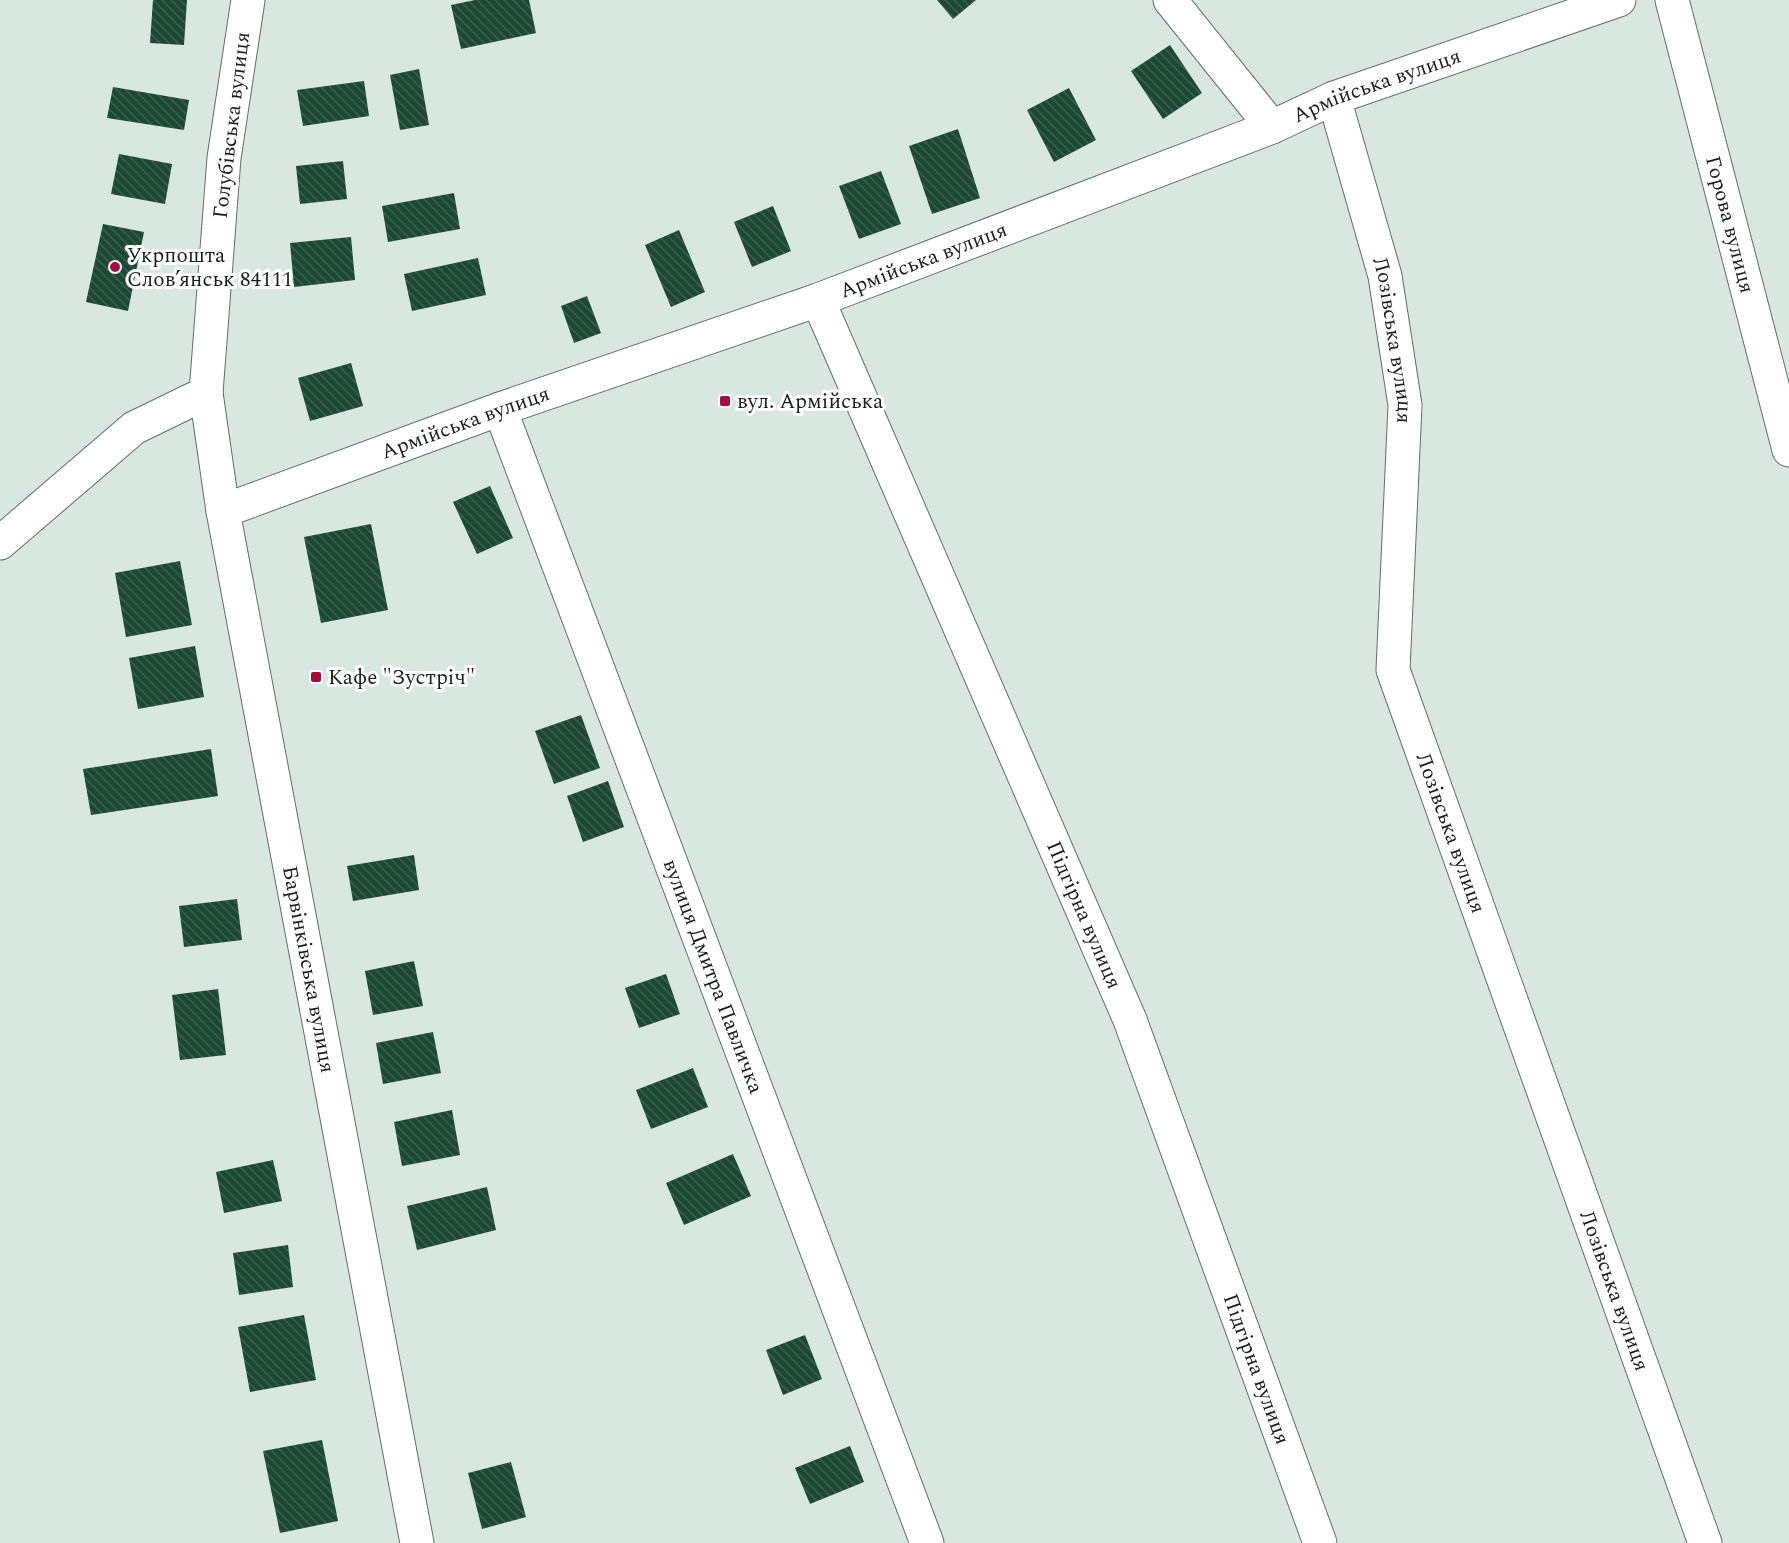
<svg xmlns="http://www.w3.org/2000/svg" width="1789" height="1543" viewBox="0 0 1789 1543" font-family="Spectral,serif">
<style>
.building{fill:url(#building-back-hatch)}
.lines{fill:none;stroke-linecap:round;stroke-linejoin:round}
.minor-casing{stroke:#626f67;stroke-width:35}
.tertiary-casing{stroke:#626f67;stroke-width:35}
.minor{stroke:#fff;stroke-width:33}
.tertiary{stroke:#fff;stroke-width:33}
.poi-dot{fill:#a60d3f;stroke:#fff;stroke-width:2}
.labels{text-anchor:middle;stroke-width:6;stroke-linejoin:round;paint-order:stroke}
.street-label{font-size:21px;fill:#191e1b;stroke:#fff}
.poi-label{font-size:21px;fill:#191e1b;stroke:#fff;text-anchor:start}
</style>
<defs>
<pattern id="building-back-hatch" width="6" height="6" patternUnits="userSpaceOnUse" patternTransform="scale(1.5)"><rect width="6" height="6" fill="#1b4934"/><path d="M-1 5l2 2M0 0l6 6M5-1l2 2" fill="none" stroke="#3b604f"/></pattern>
</defs>
<rect width="100%" height="100%" fill="#d8e7df"/>
<!-- building -->
<path class="building" d="M153,0H187L184,45L150,43Z
M475,0H529L536,33L461,49L451,5Z
M937,0H976L953,19Z
M1170,45L1202,93L1163,119L1131,71Z
M419,69L429,125L400,130L390,75Z
M364,81L369,116L303,126L297,90Z
M113,87L189,100L184,130L107,118Z
M1069,88L1096,140L1054,162L1027,110Z
M958,129L980,198L932,214L909,146Z
M119,154L172,164L165,204L111,194Z
M343,161L347,199L300,204L296,166Z
M881,171L901,224L859,239L839,186Z
M454,193L460,229L388,242L382,206Z
M773,206L791,251L752,267L734,222Z
M103,224L144,232L128,311L86,302Z
M679,230L705,292L671,307L645,245Z
M351,237L355,280L294,287L290,243Z
M478,258L486,295L412,311L404,274Z
M587,296L601,333L574,343L561,306Z
M351,363L363,406L310,421L298,378Z
M490,486L513,538L477,554L453,502Z
M371,524L388,610L321,623L304,537Z
M180,561L192,625L126,637L115,573Z
M195,646L204,697L138,709L129,658Z
M581,715L600,768L554,784L535,731Z
M211,749L218,796L91,815L83,769Z
M608,781L624,827L583,842L567,796Z
M414,855L419,890L353,901L347,866Z
M237,899L242,940L184,947L179,906Z
M414,961L423,1006L373,1015L365,971Z
M666,974L680,1014L639,1028L625,988Z
M218,989L226,1055L180,1060L172,995Z
M433,1032L441,1073L383,1084L376,1043Z
M693,1068L708,1107L651,1129L636,1090Z
M452,1110L460,1155L402,1166L394,1122Z
M733,1154L751,1196L684,1225L666,1183Z
M273,1160L282,1201L224,1213L216,1172Z
M487,1187L496,1230L417,1250L407,1206Z
M288,1245L293,1287L239,1295L233,1253Z
M304,1315L316,1380L250,1392L238,1327Z
M805,1335L822,1379L783,1395L766,1350Z
M322,1440L338,1521L280,1533L263,1451Z
M850,1446L864,1482L810,1504L795,1468Z
M511,1462L526,1517L482,1529L468,1473Z"/>
<g class="lines">
<!-- minor casing -->
<g class="minor-casing">
<g id="minor">
<path d="M1170,0L1272,127"/>
<path id="s1" d="M1672,0L1789,450"/>
<path id="s2" d="M1334,98L1385,276L1405,405L1393,670L1705,1543"/>
<path id="s3" d="M818,300L1130,1020L1320,1543"/>
<path id="s4" d="M500,409L927,1543"/>
<path d="M0,543L134,428L206,393"/>
</g>
</g>
<!-- tertiary casing -->
<g class="tertiary-casing">
<g id="tertiary">
<path id="s5" d="M248,0L224,158L206,393L223,511L417,1543"/>
<path id="s6" d="M223,511L500,409L818,300L1272,127L1334,98L1619,0"/>
</g>
</g>
<!-- minor -->
<use href="#minor" class="minor"/>
<!-- tertiary -->
<use href="#tertiary" class="tertiary"/>
</g>
<!-- markers -->
<g class="poi-dot">
<circle cx="115" cy="267" r="6"/>
<rect x="719" y="395" width="12" height="12" rx="3"/>
<rect x="310" y="671" width="12" height="12" rx="3"/>
</g>
<g class="labels">
<!-- street labels -->
<g class="street-label">
<text dy="7" stroke="none"><textPath href="#s6" startOffset="1230">Армійська вулиця</textPath></text>
<text transform="translate(231 125) rotate(-83)" y="7">Голубівська вулиця</text>
<text dy="7" stroke="none"><textPath href="#s1" startOffset="232">Горова вулиця</textPath></text>
<text dy="7" stroke="none"><textPath href="#s6" startOffset="744">Армійська вулиця</textPath></text>
<text dy="7" stroke="none"><textPath href="#s2" startOffset="250">Лозівська вулиця</textPath></text>
<text dy="7" stroke="none"><textPath href="#s6" startOffset="258">Армійська вулиця</textPath></text>
<text dy="7" stroke="none"><textPath href="#s2" startOffset="754">Лозівська вулиця</textPath></text>
<text dy="7" stroke="none"><textPath href="#s3" startOffset="670">Підгірна вулиця</textPath></text>
<text dy="7" stroke="none"><textPath href="#s5" startOffset="981">Барвінківська вулиця</textPath></text>
<text dy="7" stroke="none"><textPath href="#s4" startOffset="606">вулиця Дмитра Павличка</textPath></text>
<text dy="7" stroke="none"><textPath href="#s2" startOffset="1240">Лозівська вулиця</textPath></text>
<text dy="7" stroke="none"><textPath href="#s3" startOffset="1156">Підгірна вулиця</textPath></text>
</g>
<!-- poi labels -->
<g class="poi-label">
<text x="127" y="262">Укрпошта<tspan x="127" dy="24">Слов’янськ 84111</tspan></text>
<text x="737" y="408">вул. Армійська</text>
<text x="328" y="684">Кафе "Зустріч"</text>
</g>
</g>
</svg>
